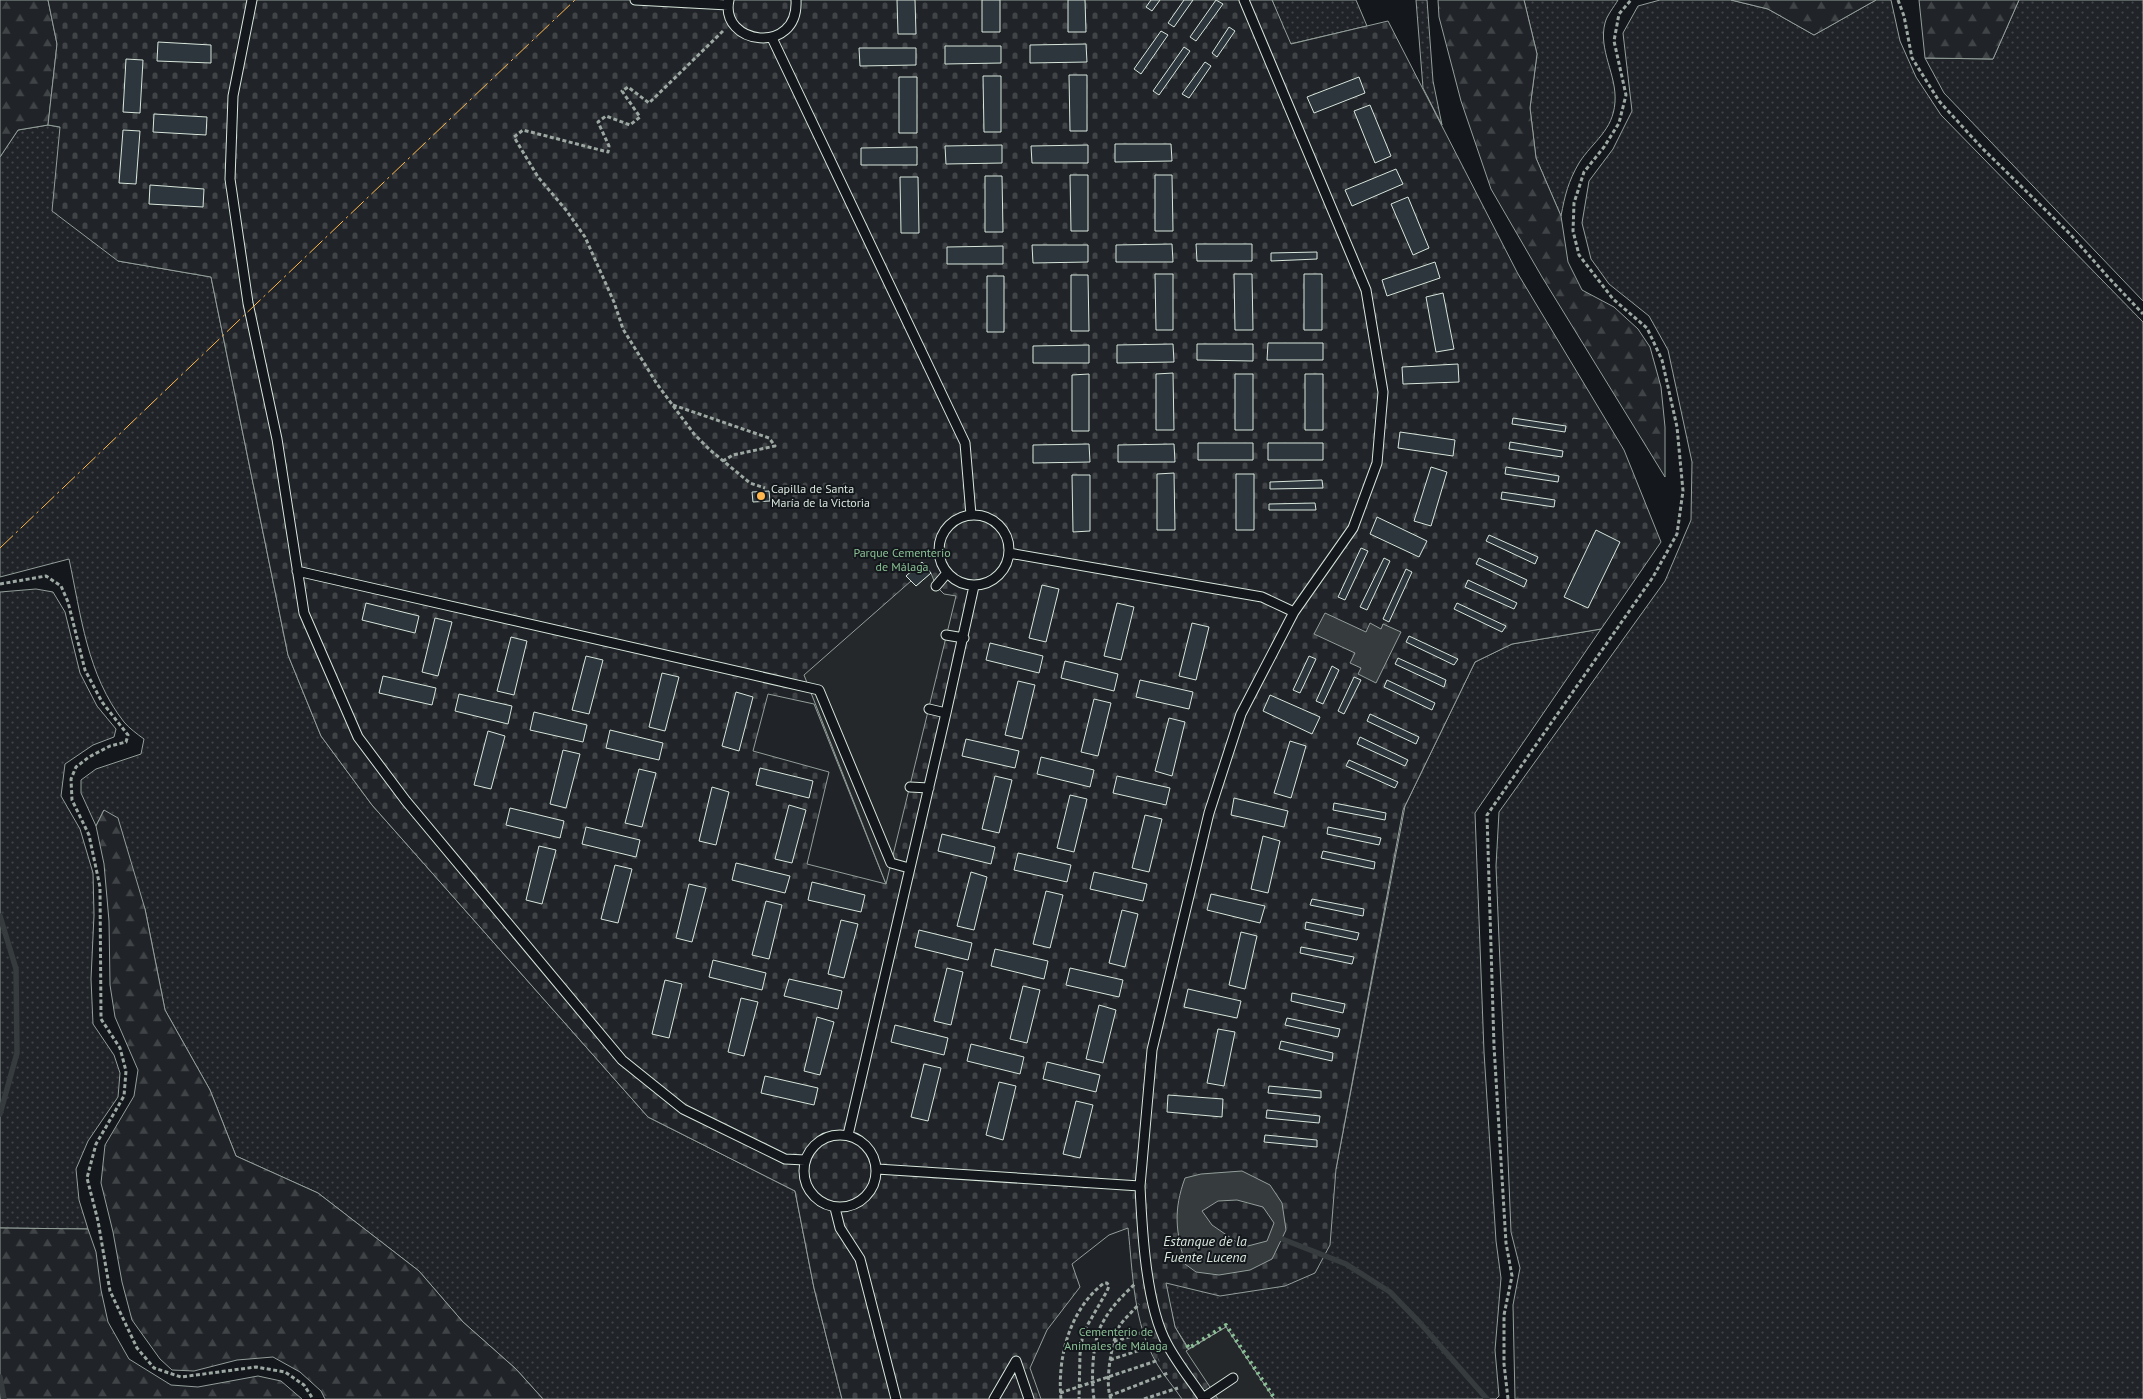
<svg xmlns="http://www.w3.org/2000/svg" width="2143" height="1399" viewBox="0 0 2143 1399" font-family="'PT Sans',sans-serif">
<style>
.grass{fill:url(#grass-dots);stroke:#939e99}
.forest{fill:url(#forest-firs);stroke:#939e99}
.cemetery{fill:url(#cemetery-stones);stroke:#939e99}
.garden{fill:#202428;stroke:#939e99}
.parking{fill:#24282b;stroke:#939e99}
.water{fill:#363b3e;stroke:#939e99;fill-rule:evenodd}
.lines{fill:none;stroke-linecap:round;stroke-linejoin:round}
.stream{stroke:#363b3e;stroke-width:5.5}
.building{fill:#2c363c;stroke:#d8e6dc}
.lane-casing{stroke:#d8e6dc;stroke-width:11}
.path{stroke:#9da8a2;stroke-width:3;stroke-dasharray:4 2.5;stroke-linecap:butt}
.lane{stroke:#14181c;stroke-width:9}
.hedge{stroke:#8ac095;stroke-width:4;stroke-dasharray:2.5 4;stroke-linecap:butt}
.power{stroke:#ffb74d;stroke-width:1;stroke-dasharray:18 4 2.5 4;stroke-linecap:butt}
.poi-dot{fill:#ffb74d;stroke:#14181c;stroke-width:2}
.labels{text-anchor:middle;stroke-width:4;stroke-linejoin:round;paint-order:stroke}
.poi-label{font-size:12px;fill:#d8e6dc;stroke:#14181c;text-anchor:start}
.park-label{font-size:12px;fill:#8ac095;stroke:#14181c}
.water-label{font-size:14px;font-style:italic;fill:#d8e6dc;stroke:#14181c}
</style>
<defs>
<pattern id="grass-dots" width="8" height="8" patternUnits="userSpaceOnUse" patternTransform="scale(1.25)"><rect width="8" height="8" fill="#202428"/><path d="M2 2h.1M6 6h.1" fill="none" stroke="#404447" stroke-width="1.8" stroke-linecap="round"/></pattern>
<pattern id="forest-firs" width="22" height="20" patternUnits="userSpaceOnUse" patternTransform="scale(1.25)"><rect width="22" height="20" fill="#202428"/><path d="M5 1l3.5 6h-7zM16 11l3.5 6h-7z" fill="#404447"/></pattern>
<pattern id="cemetery-stones" width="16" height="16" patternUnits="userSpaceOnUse" patternTransform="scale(1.25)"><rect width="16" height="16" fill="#202428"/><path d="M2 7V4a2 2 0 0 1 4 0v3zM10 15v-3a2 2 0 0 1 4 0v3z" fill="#404447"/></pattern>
</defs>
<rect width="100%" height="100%" fill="#14181c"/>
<!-- grass -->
<path class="grass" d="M1272,0H1356L1367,26L1290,44Z
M1416,0H1427L1433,81L1442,125L1423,88Z
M1524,0H1618C1614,7 1607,15 1605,23C1598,50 1617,75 1615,102C1613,131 1593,141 1579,163C1568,182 1565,195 1561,216L1536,158L1530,108L1537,54Z
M1660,0H1731L1768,9L1814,35L1876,0H1891L1900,41L1916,77L1941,115L2143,322V1399H1515L1513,1305L1520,1268L1511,1232L1496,866L1499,812L1665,581L1691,520L1692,462L1668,350L1649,316L1609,284L1591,259L1582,223L1589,181L1613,149L1632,111L1623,33L1638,6Z
M2019,0H2143V301L1944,93L1925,58L1993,59Z
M48,125L60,127L118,261L211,277L288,655L321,736L372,805L648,1117L795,1191L814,1288L842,1399H543L516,1369L463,1322L419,1271L318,1193L236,1156L210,1090L165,1010L145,909L104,810L96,826L81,793V780L96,769L141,754L144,739C137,734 129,728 124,722C87,675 81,615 69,559L0,577V157L18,130Z
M36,589L53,592L65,612L80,673L97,706L116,729L114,737L93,745L65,764L61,796L80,829L93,873L94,915L91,979L93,1024L114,1055L120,1073L118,1097L88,1141L76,1169L79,1200L88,1229L0,1228V592Z
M1601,629L1475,813L1484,1052L1496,1241L1501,1278L1495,1350L1499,1396L1496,1399H1274L1212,1336L1189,1349L1175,1327L1165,1283L1336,1169L1405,806L1475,662L1512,644Z"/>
<!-- forest -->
<path class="forest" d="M0,0H48L57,44L48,125L18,130L0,157Z
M1438,0H1524L1537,54L1530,108L1536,158L1561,216L1568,262L1582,290L1614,307L1638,329L1650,347L1661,387L1665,427V477L1542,277L1491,189L1461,101L1439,17Z
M1731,0H1876L1814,35L1768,9Z
M1919,0H2019L1993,59L1925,58Z
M104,810L118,818L145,909L165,1010L210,1090L236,1156L318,1193L419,1271L463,1322L516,1369L543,1399H325L321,1391L300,1372L273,1357L237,1360L194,1371L172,1370L160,1359L132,1320L122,1282L113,1232L101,1183L105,1145L134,1096L138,1070L115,1017L110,985L109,921L104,864L96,826Z
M0,1228L88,1229L96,1252L101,1290L108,1322L129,1359L171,1385L198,1387L258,1376L281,1381L302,1399H0Z"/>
<!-- cemetery -->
<path class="cemetery" d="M48,0H1272L1291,44L1388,21L1518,274L1624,450L1661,542L1601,629L1512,644L1475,662L1403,810L1336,1169L1330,1245L1315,1273L1285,1286L1220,1296L1166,1283L1175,1327L1188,1349L1226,1327L1274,1399H842L814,1288L795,1191L648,1117L372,805L321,736L288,655L211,277L118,261L52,211L60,127L48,125L57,44Z"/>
<!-- garden -->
<path class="garden" d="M768,694L814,704L886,884L807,864L829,772L753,751Z
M1128,1228C1133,1274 1133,1323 1157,1364C1164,1376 1174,1387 1182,1399H1041L1030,1368L1047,1330L1080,1287L1072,1264L1109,1235Z"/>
<!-- parking -->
<path class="parking" d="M931,573L936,586L944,594L956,596L886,884L804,675L911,581L916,586Z
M1226,1327L1274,1399H1218L1186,1351Z"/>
<!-- water -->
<path class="water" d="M1325,613L1366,632L1370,623L1381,629L1383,624L1401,632L1376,683L1358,674L1361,668L1350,663L1355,653L1314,634Z
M1242,1171L1270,1185L1282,1203L1286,1230L1272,1259L1250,1270L1219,1275L1196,1272L1185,1264C1176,1231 1173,1211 1185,1178L1201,1174ZM1237,1200L1263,1207L1274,1223L1267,1241L1244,1247L1212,1225L1202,1211L1218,1201Z"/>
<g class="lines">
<!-- stream -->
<path class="stream" d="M0,916L16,969L17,1053L0,1114
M1282,1239L1346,1264L1390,1292L1420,1323L1487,1399
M0,1377L4,1399"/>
</g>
<!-- building -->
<path class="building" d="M897,0H915L916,34H898Z
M982,0H1000V32H982Z
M1068,0H1085L1086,32H1068Z
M1151,0H1160L1152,11L1146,7Z
M1184,0H1193L1174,27L1168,23Z
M1216,0L1223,4L1196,41L1190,37Z
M1229,27L1235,31L1217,57L1212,53Z
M1161,31L1168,35L1141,74L1134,69Z
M158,42L211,45V63L157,61Z
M1086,44L1087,62L1030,63V45Z
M945,46H1001V63L945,64Z
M1184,47L1190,51L1159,95L1153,91Z
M859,48H916V65L860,66Z
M126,59L143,60L140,113L123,112Z
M1205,62L1211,66L1189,98L1182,94Z
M1069,75H1087V131H1070Z
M983,76H1001V132H984Z
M899,77H917V133H899Z
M1359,77L1365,93L1314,113L1307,97Z
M1370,105L1391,156L1375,163L1354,111Z
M154,114L207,117L206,135L153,132Z
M123,130L140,131L136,184L119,183Z
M1115,144H1171L1172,161L1115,162Z
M1002,145V163L946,164L945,146Z
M1088,145V163H1032L1031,146Z
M917,147V165H861V148Z
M1396,169L1403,184L1352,206L1345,190Z
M1070,175H1088V231H1071Z
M1155,175H1172L1173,231H1155Z
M985,176H1002L1003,232H985Z
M900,177H918L919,233H901Z
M150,185L204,189L203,207L149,204Z
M1408,197L1429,248L1413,255L1391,204Z
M1172,244L1173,262H1116V245Z
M1196,244H1252V261H1197Z
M1032,245H1088V262L1033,263Z
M1003,246V264H947V247Z
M1317,252V259L1271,261V253Z
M1435,262L1440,278L1387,296L1382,280Z
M1155,274H1173V330H1156Z
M1234,274H1252L1253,330H1235Z
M1304,274H1322V330H1304Z
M1071,275H1088L1089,331H1071Z
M987,276H1004V332H987Z
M1443,293L1454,349L1436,352L1426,297Z
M1268,343H1323V360H1267Z
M1173,344L1174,362L1117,363V345Z
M1197,344H1253V361L1197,360Z
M1089,345V363H1033V346Z
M1458,364L1459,382L1403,384L1402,367Z
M1173,373L1174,430H1156V374Z
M1089,374V431H1072V375Z
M1235,374H1253V430H1235Z
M1305,374H1323V430H1305Z
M1513,418L1566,426L1565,432L1512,424Z
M1400,432L1455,440L1453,456L1398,448Z
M1510,442L1563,451L1562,457L1509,449Z
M1198,443H1253V460H1198Z
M1268,443H1323V460H1268Z
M1089,444L1090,462L1033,463V445Z
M1174,444L1175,462H1118V445Z
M1431,467L1447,472L1431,526L1414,521Z
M1506,467L1559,476L1558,482L1505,474Z
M1174,473L1175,530H1157V474Z
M1236,474H1254V530H1236Z
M1072,475H1090V531L1073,532Z
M1322,480L1323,488L1270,489V482Z
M769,491L770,501L753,502L752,492Z
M1502,492L1555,500L1554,507L1501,499Z
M1315,503L1316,510H1269V504Z
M1377,517L1427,541L1419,557L1370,534Z
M1596,530L1620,542L1588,608L1564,597Z
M1489,535L1538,557L1535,564L1486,541Z
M1361,548L1368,551L1345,600L1338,597Z
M1384,558L1390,561L1367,610L1360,607Z
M1479,558L1527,580L1524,587L1476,564Z
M922,562L931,573L916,586L906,576Z
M1406,569L1412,572L1389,622L1383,619Z
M1468,580L1517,603L1514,609L1465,587Z
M1042,585L1059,589L1046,642L1029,638Z
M366,603L419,616L415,633L362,620Z
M1117,603L1134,607L1121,660L1104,656Z
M1457,603L1506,626L1502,632L1454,609Z
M435,618L452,622L438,676L422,672Z
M1192,623L1209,627L1196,680L1179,676Z
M1409,636L1458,659L1454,665L1406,642Z
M511,637L527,641L514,695L497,691Z
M990,643L1043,656L1039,673L986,660Z
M586,656L603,660L589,714L572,710Z
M1309,656L1316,659L1300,693L1293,690Z
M1398,658L1446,680L1444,687L1395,664Z
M1065,661L1118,674L1114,691L1061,678Z
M1332,666L1339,670L1323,704L1316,701Z
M662,673L679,677L665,731L649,727Z
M383,676L436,688L432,705L379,693Z
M1354,677L1361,680L1344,714L1338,711Z
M1140,680L1193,692L1189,709L1136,697Z
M1387,680L1435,703L1432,710L1384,687Z
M1018,681L1035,685L1022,739L1005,735Z
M736,692L753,697L739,751L722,746Z
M459,694L512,706L508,724L455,711Z
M1270,695L1320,717L1312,734L1263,711Z
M1094,699L1111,703L1098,756L1081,752Z
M534,712L587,725L583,742L530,730Z
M1370,714L1419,737L1416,744L1367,721Z
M1169,718L1185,722L1172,776L1155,771Z
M610,730L663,743L659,760L606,748Z
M488,731L505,736L491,789L474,785Z
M1360,737L1408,760L1405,766L1357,744Z
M966,739L1019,751L1015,768L962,756Z
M1290,741L1306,746L1291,798L1274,793Z
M563,750L580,754L566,808L550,804Z
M1041,757L1094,770L1090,787L1037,774Z
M1349,760L1398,782L1395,788L1346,766Z
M760,768L813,781L809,798L756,785Z
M639,769L656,773L642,827L625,823Z
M995,776L1012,780L999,833L982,829Z
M1117,776L1170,788L1166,805L1113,793Z
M712,787L729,792L716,845L699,841Z
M1070,795L1087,799L1074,852L1057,848Z
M1234,798L1288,811L1284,827L1231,815Z
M1334,803L1386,813L1385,820L1333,810Z
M789,805L806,810L792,863L775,859Z
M510,808L564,821L560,838L506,825Z
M1145,815L1162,819L1149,872L1132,868Z
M586,827L640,840L636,857L582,844Z
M1328,827L1381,838L1379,845L1327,834Z
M942,834L995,847L991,864L938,851Z
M1263,836L1280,841L1268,893L1251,889Z
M539,846L556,850L542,904L526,900Z
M1323,851L1375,862L1374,869L1321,858Z
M1018,853L1071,865L1067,882L1014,870Z
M736,863L790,876L785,893L732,880Z
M615,865L632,869L618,923L601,919Z
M971,872L987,877L974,930L957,926Z
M1094,872L1147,884L1143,901L1090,889Z
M812,882L865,895L861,912L808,900Z
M689,884L706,888L692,942L676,938Z
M1046,891L1063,895L1050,948L1033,944Z
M1211,894L1265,906L1260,923L1207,910Z
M1312,899L1364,909L1363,916L1310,905Z
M766,901L782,905L769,959L752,955Z
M1122,910L1138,914L1125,967L1109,963Z
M841,920L858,924L844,978L828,974Z
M1306,922L1359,933L1357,940L1305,929Z
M919,930L972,943L968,960L915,947Z
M1241,932L1257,936L1245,989L1229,985Z
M1301,947L1354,957L1352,964L1300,953Z
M995,949L1048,961L1044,979L991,966Z
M713,960L766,973L762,990L709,977Z
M947,968L963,972L951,1025L934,1021Z
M1070,968L1123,980L1119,997L1066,985Z
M789,979L842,991L838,1009L784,996Z
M665,980L682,984L669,1038L652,1034Z
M1023,986L1040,990L1027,1043L1010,1039Z
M1188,989L1241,1001L1237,1018L1184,1007Z
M1292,993L1345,1004L1343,1013L1291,1001Z
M741,998L758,1002L744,1056L728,1052Z
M1099,1005L1116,1010L1103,1063L1086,1059Z
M817,1017L834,1022L820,1075L804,1071Z
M1287,1018L1340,1029L1338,1037L1285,1025Z
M895,1025L948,1038L944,1055L891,1042Z
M1218,1029L1235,1032L1224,1086L1207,1083Z
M1281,1041L1333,1053L1332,1061L1279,1049Z
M971,1044L1024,1057L1020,1074L967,1061Z
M1047,1062L1100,1075L1096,1092L1043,1079Z
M924,1064L941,1068L928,1121L911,1117Z
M765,1076L818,1088L814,1105L761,1093Z
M999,1082L1016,1086L1003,1140L986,1135Z
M1269,1086L1321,1091V1098L1268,1093Z
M1168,1095L1223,1099L1222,1117L1167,1112Z
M1076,1101L1093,1105L1080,1158L1063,1154Z
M1267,1110L1320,1116L1319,1123L1266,1118Z
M1265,1135L1317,1140V1147L1264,1142Z"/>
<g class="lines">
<!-- lane casing -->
<g class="lane-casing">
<path id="lane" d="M252,0L233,96L230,179L248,303L277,439L304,613L358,737L406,801L622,1060L683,1109L785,1159L805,1160
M635,0L728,5
M729,0C719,45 799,56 796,0
M772,38L965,443L971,515
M939 550a35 35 0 1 1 70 0a35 35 0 1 1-70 0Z
M1009,553L1262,597L1294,612
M297,571L819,690L891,863L909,868
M936,586L947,573
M946,635L964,638
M929,709L946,713
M910,787L929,788
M804 1171a36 36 0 1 1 72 0a36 36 0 1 1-72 0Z
M848,1135L946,713L974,586
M877,1169L1140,1186L1152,1050L1209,813L1241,714L1294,612L1353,528L1377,463L1383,392L1366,290L1244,0
M1140,1186C1142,1230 1146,1306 1167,1344C1177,1363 1191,1380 1203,1398L1233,1378
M835,1208L840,1228L860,1259L896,1399
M994,1399L1016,1361L1029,1399"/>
</g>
<!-- path -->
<path class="path" d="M1898,0L1904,16L1912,58L1939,101L1982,148L2071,235L2108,277L2143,314
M723,31L649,103L628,87L622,91L640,117L630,125L606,116L598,122L609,146L608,152L523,130L514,137L538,177L566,210L585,237L614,302L623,329L657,384L694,434L710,450L750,483L765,488
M673,405L769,438L775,446L733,455L723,461
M0,584L46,576L61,586L68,602L85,670L102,702L128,735L126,742L110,746L89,757L76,767L71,779L72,800L89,835L100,887L101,1019L120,1048L126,1071L124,1096L96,1144L87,1178L98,1221L110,1291L137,1348L154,1368L181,1377L256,1367L285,1372L304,1385L313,1399
M1114,1342L1146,1331
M1110,1360L1152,1346
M1060,1393L1159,1360
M1109,1396L1168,1373
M1061,1399C1057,1357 1070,1309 1104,1283H1107L1109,1286L1107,1291L1083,1333L1080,1354L1079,1399
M1094,1399C1091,1379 1092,1340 1103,1322C1111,1307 1123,1295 1136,1283
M1111,1399C1104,1383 1112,1340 1120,1325C1125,1318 1133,1311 1139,1304
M1144,1399L1178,1388
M1508,1399L1504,1364V1315L1512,1276L1506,1243L1494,1046L1487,815L1653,577L1677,534L1683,491L1677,427L1662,360L1647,328L1613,299L1579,255L1573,231L1574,203L1584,172L1604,147L1619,123L1626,95L1614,41L1619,14L1631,0"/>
<!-- lane -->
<use href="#lane" class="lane"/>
<!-- hedge -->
<path class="hedge" d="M1187,1345L1189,1348L1226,1325L1275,1399"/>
<!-- power -->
<path class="power" d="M0,548L575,0"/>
</g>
<!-- markers -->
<circle class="poi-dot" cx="761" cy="496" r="5"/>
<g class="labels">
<!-- poi labels -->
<g class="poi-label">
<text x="771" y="493">Capilla de Santa<tspan x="771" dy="14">María de la Victoria</tspan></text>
</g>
<!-- park labels -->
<g class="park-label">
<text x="902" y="557">Parque Cementerio<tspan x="902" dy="14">de Málaga</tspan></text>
<text x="1116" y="1336">Cementerio de<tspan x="1116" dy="14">Animales de Málaga</tspan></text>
</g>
<!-- water labels -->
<g class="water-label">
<text x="1205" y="1246">Estanque de la<tspan x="1205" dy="16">Fuente Lucena</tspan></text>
</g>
</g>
</svg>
